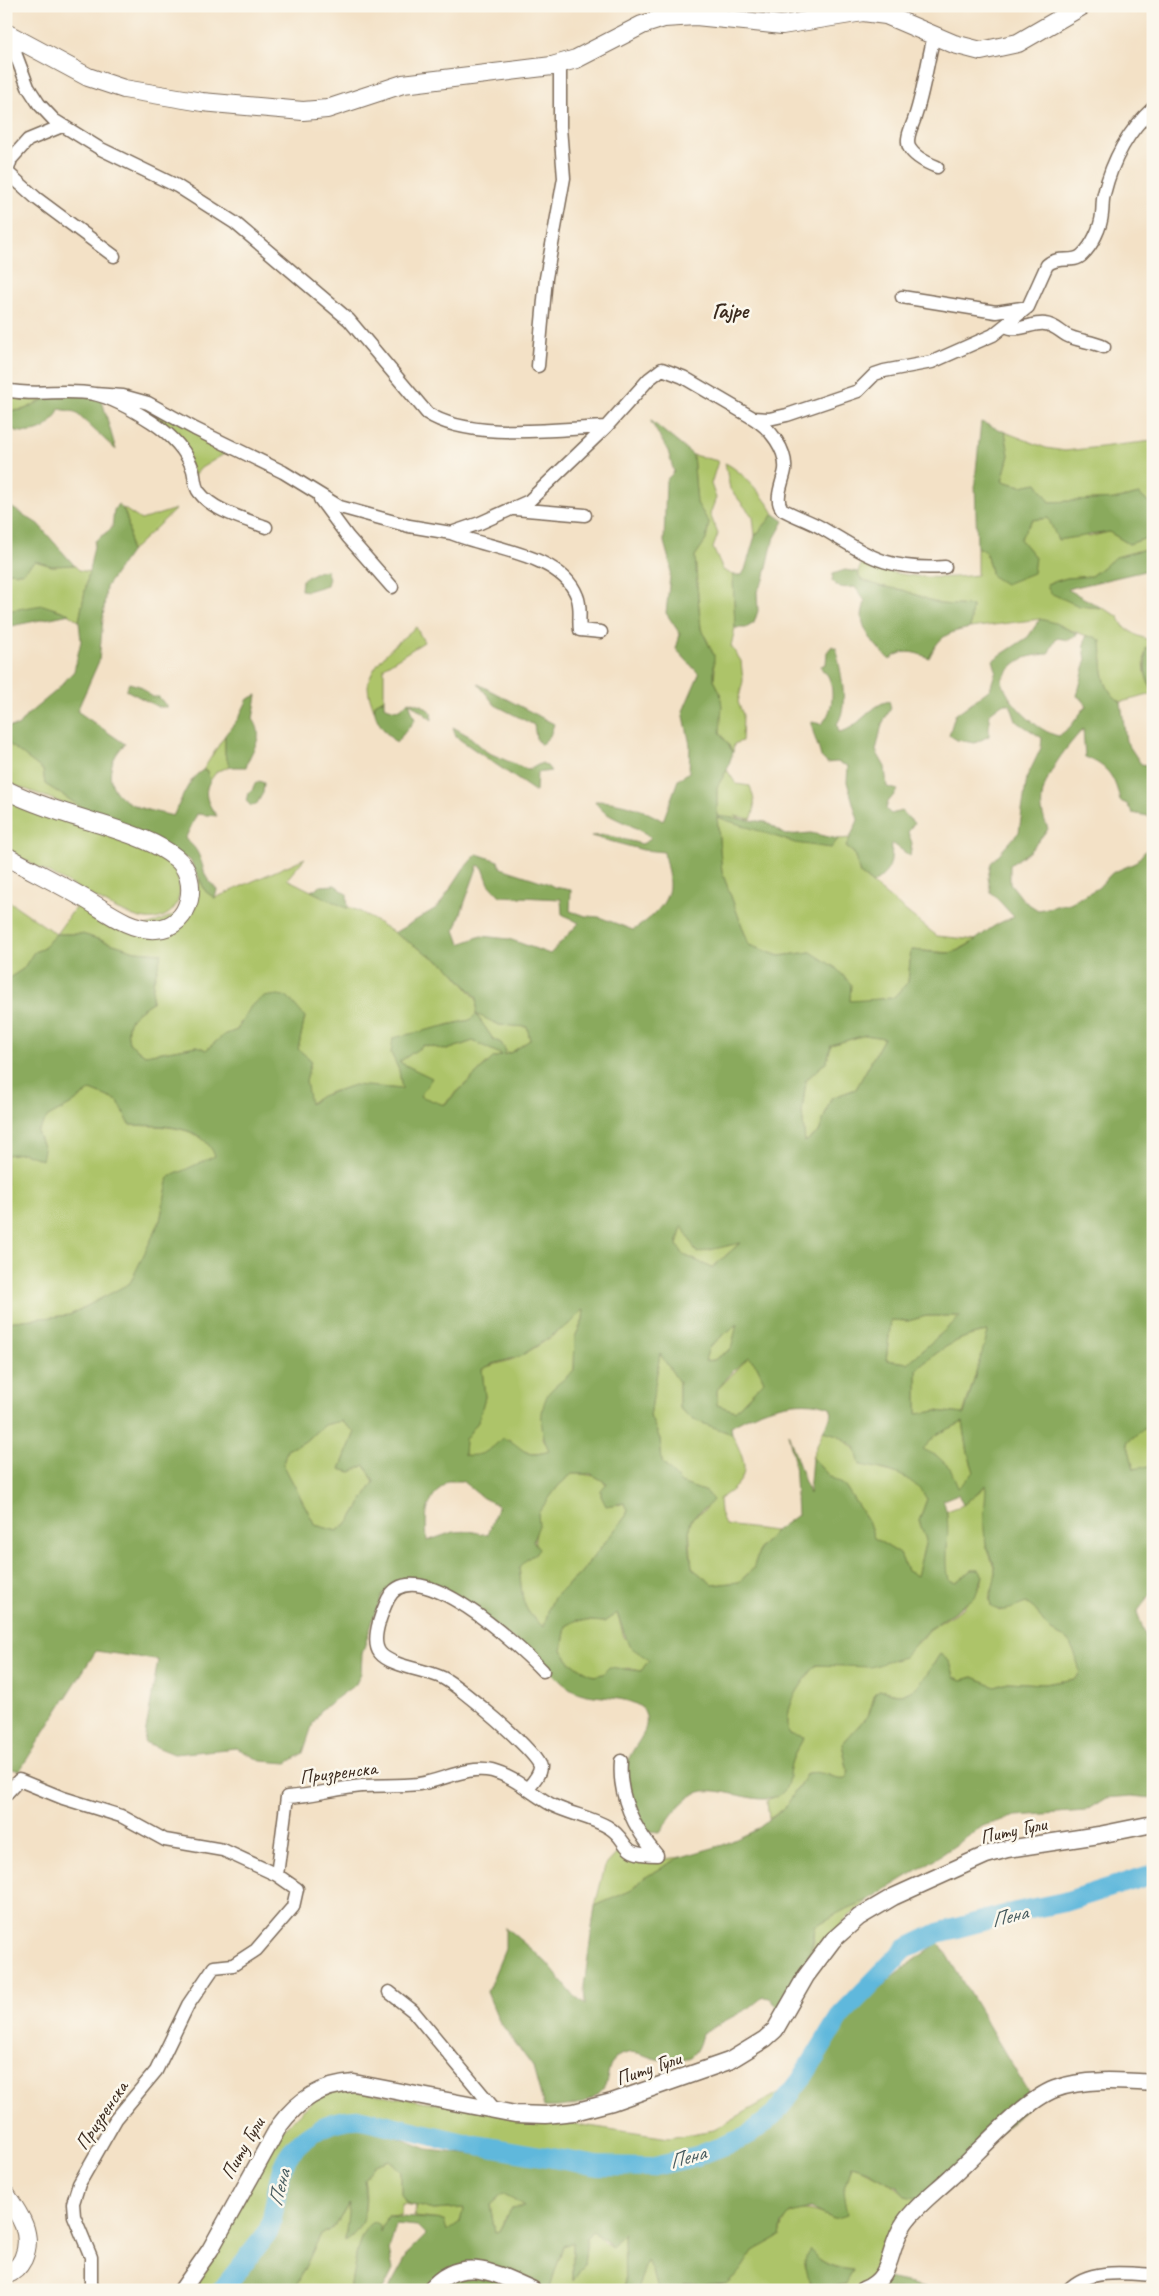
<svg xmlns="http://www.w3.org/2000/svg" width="1159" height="2296" viewBox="0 0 1159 2296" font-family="Caveat,sans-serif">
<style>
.green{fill:#adc469;stroke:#747744}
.forest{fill:#8aaa5d;stroke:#626a3e;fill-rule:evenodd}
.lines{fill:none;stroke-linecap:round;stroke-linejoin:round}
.river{stroke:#5fb8dc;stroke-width:20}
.minor-casing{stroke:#7b6a59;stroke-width:15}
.tertiary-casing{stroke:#7b6a59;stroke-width:19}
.secondary-casing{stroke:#7b6a59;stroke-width:20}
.minor{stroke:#fff;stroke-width:12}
.tertiary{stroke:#fff;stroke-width:16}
.secondary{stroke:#fff;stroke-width:18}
.labels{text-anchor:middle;stroke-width:5;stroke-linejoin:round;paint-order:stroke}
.street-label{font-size:20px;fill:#3b2a1e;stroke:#fbf7ec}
.water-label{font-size:21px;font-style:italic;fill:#485c60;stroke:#fbf7ec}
.quarter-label{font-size:22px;font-weight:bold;fill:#3b2a1e;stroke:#fbf7ec}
</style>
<rect width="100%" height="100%" fill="#fbf7ec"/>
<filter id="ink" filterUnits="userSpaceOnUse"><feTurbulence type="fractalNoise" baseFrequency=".02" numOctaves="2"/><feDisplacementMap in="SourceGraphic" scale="10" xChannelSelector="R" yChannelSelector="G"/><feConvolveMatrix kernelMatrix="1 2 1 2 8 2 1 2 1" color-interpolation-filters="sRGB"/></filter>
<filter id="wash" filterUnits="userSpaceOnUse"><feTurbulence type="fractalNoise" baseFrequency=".0096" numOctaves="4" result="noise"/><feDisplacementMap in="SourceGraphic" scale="20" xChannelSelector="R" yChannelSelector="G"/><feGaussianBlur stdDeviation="1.12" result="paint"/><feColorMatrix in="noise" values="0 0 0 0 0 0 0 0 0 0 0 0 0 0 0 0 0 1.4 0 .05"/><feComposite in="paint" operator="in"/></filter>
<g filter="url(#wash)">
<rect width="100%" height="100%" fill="#f3e1c6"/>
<!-- green -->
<path class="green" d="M6,390L57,393C42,401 25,413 6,411Z
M123,396L234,448L201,468L194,476L187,457Z
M1005,432L1046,448L1065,451L1153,441V507L1139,494L1119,499L1050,502L1037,483L1022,486L1002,481L1009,455Z
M693,455L718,461L711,484L716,498L710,514L718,534L713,548L723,570L733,575L735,628L731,646L741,661L743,681L738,702L743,715L742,741L734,744L733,752L720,732V692L714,680L715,669L708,642L701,629L698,597L695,556L706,540L709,523L697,503Z
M725,463C740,469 767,499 774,514L755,536L753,517L730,489Z
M123,508L141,520L176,509L130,552L128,523Z
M1048,518L1089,537L1109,532L1129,544L1153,536V547L1116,557L1091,576L1067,578L1047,584L1079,606L1102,608L1118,616L1124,627L1138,636L1153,641C1151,645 1147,647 1146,650C1142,663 1145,681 1153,690V694L1121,702C1099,688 1103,664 1101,641L1040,619L970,628L972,606L940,604L903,590L879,586L860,579L858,572L862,563C901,578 937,580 977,575V547L986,552L992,576L1035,557L1020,539L1032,520Z
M35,561L52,566L74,565L79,570L89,572L79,621C50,600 38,609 6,611V572L22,573Z
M416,627L424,642L384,667V699L375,704L374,710C371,701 366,689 369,680C377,658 399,641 416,627Z
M225,735V754L230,767L217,771L210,781L207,771L203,770Z
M6,741L43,770L45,784L92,814L6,782Z
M727,770L736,784L750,786C754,798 757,808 751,819L735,816C771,835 790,842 831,848L838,839L851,838L846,847L854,853L860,874L937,936L977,940L952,953L911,950L908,982L893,998L850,1002L811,952L779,956L749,945L722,872L717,816V787Z
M6,800C56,821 117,830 163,859C187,874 186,914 155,919C143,921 129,914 118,910L6,850Z
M305,858L287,879L325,898L361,912L449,967L499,1025L528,1027L530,1040L512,1052L493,1058L443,1105L419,1096L431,1078L399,1062L424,1045L447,1050L473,1041L503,1055L506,1051L501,1043L493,1039L476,1014L470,1020L447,1025L391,1053L399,1070L402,1089C368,1086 339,1082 309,1104L306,1081L311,1060L298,1049L305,1017L240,1022L237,1030L224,1035L206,1050L197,1046L145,1055L129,1043C124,1018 133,1015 152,1002L153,982L162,953L135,951L82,934H56L42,949L34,952L23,969L6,980V899L56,934L78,904L132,932L196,906L199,879L206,892L215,898Z
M865,1035L884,1038L856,1089L831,1098L819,1132L805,1142L802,1112L806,1080L827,1061L831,1045Z
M91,1090L118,1101L130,1125C162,1127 202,1123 216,1157L169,1177L160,1221L131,1283L70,1315L6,1322V1155L44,1149L37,1132L48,1117L70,1105Z
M682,1225L741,1242L712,1268L684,1255L677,1245Z
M584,1308L583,1320L575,1337L574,1370L549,1393L543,1438L550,1451C532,1457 521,1452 509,1439L477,1457L464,1455L465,1439L478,1422L485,1397L482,1369C495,1363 510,1362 522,1355C541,1345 570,1325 584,1308Z
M926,1316H962L908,1363L886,1360L891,1320L908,1321Z
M738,1323L731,1349L714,1360L704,1361L709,1347Z
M989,1332L963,1414L936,1411L917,1415V1369C939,1350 959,1335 989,1332Z
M660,1353L679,1382V1408L694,1420L732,1434C748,1466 752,1479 719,1499L720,1512L725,1525L775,1531L760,1548L753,1569L739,1582L713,1585L692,1568L689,1527L693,1517L706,1509V1492L681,1483L662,1462L660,1439L650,1416Z
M749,1357L757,1366L764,1381L735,1411L717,1405V1390Z
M341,1421L355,1432L340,1469L351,1472L365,1465L374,1482L350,1521L337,1531L315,1525L283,1464L287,1450L304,1442L324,1425Z
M963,1422L968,1453L974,1472L957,1489L923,1449L936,1435Z
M1153,1425V1465L1134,1469L1127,1442L1145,1428Z
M823,1431L838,1435L880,1469L899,1474L918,1484L927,1499L919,1521L926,1540L917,1577L907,1571L900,1554L874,1538L869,1523L845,1486L829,1476L812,1458Z
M572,1474C601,1474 606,1479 618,1505L624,1503L628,1509L626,1516L579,1575L555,1596L549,1608L544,1627C519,1609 523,1596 519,1567L525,1558L536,1554C532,1536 539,1531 538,1513L559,1485Z
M987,1485L986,1544L995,1570V1581L989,1599L999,1611L1026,1603C1041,1612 1038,1618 1049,1629C1053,1633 1058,1634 1063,1637C1074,1643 1077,1661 1080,1672L1075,1679L1044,1684L1008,1682L995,1686L973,1677L962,1680L954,1677L950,1662L940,1654C931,1667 918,1695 899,1694C893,1694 886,1691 879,1690L875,1694L869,1714L842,1744L848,1772L847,1778L837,1779L830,1775L807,1773L785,1808L769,1819L767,1801C793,1790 783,1784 791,1763C794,1754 800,1745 804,1737L789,1733C783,1706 800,1686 816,1665H838L919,1642L928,1630L963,1608L981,1585L983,1576L979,1570H971L956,1582L949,1581L946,1569L947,1511L963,1505Z
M617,1613L624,1637L649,1660L641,1671L628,1668L594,1676L571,1663L562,1650L566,1626L577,1620L604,1622Z
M620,1850L652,1861L681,1857L644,1878L630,1891L595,1906L605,1866Z
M870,1899L846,1919L806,1964L814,1940L815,1926L842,1911Z
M801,2080L774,2115L746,2137L697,2156L651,2167L598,2166L529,2156L460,2142L362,2119C331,2117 290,2139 281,2172C275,2192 276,2212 268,2232L222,2290H182L268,2143L328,2087L669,2138L714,2130Z
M390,2160L401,2171V2194L406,2203L433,2210L463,2208L460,2222L447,2232L443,2220L414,2217L416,2206L402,2204L401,2215L387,2216L380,2233L357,2250L350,2290H294L320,2236L336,2225L350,2202L345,2240C364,2214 369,2212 364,2179L375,2165Z
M851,2166C871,2172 890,2181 905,2196L928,2197L863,2290H823L846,2284L853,2270C835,2268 821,2264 810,2250L804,2266L816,2290H683L684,2285L726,2284L740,2271L753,2251L780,2236C786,2201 810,2208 834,2219Z
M503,2193L524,2207L506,2216L499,2231L495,2232L490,2205Z
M593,2231L605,2244L612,2248L624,2232L625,2290H549L563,2246L573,2242V2280L584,2265L587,2238Z
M647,2260L653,2270L658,2290H637Z"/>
<!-- forest -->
<path class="forest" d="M57,393L101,397L116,450L75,412L59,409C51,432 28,438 6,427V411L23,410Z
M650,420L693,455L697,503L709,523L706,540L695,556L698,597L701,629L714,655V680L720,692L722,706L720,732L733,752L727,770L717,787V816L766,822L786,835L811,833L838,839L831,848L795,843L717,817L722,872L749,945L779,956L811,952L836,968L851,984L850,1001L893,998L908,982L911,950C921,950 945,955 954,952C977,944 987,925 1014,917L991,892L988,878L991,863L1019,832L1027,777L1041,748L1042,738L1016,721L1010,704H1002L989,714V736L975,743L957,740L949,735L955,715L990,689L996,670L993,660L1028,637L1040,619L1055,623L1078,634L1069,640L1056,638L1048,654C1024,656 1016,659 1002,679C1004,700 1039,733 1059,736L1070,727L1086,706L1083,700L1077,696L1086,661L1084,646L1086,636L1095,637L1101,641C1103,664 1099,688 1121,702L1126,741L1141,764L1153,766V817L1132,813L1127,804L1120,801C1115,777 1108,766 1085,757L1083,729C1065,749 1038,781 1042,810C1043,817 1046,823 1048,829L1030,851L1010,865V883L1024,901L1038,910L1070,903L1098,888L1112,873L1135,863L1153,842V1425L1145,1428L1127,1442L1134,1469L1153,1465V1591L1137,1612L1153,1656V1798L1131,1796L1106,1798L1085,1811L1016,1816L983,1826L937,1858L870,1899L842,1911L815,1926C813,1958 795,1982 778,2008L770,1998L763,1997L749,2008L702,2033C697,2061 683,2064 657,2059C645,2057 637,2049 624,2054C603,2060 612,2079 602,2090C589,2105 562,2108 544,2107L533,2067L499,2021L487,1992L505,1949V1927L546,1962L574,1996L585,2005L584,1986L595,1906L630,1891L644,1878L681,1857L723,1845L756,1830L785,1808L807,1773C827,1770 830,1780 847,1778L848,1772L842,1744L869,1714L875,1694L879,1690C885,1691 893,1694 899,1694C918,1695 931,1667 940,1654L950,1662L954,1677L962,1680L973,1677L995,1686L1008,1682L1044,1684L1075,1679L1080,1673C1077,1661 1074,1644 1063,1637C1058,1634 1053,1633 1049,1629C1038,1618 1041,1612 1026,1603C1015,1607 1001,1615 991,1606C988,1595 996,1584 995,1572C995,1561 988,1553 986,1543C981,1521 986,1505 986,1485L963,1505L958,1494L943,1500C953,1525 943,1554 949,1580L956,1582L971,1570H979L983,1576L975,1597L928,1630L904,1657L871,1667L816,1665C800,1686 783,1706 789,1733L804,1737C800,1745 793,1755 791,1764C788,1774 790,1786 782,1793C765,1810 723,1785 700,1792C682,1797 670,1818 660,1832L647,1831C635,1811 619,1785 628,1761C634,1743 653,1731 644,1710C628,1694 597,1700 577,1692C562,1686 551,1672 541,1660L444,1588L422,1580L404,1578L396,1581L382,1596L376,1610L362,1654L361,1673L356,1684L322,1709L313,1723L303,1753L287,1763L261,1761L237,1748L174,1754L144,1742L158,1660L96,1651L20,1770L6,1769V1322L70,1315L130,1283L160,1221L169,1177L215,1156C202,1123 161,1126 130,1125L118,1101L91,1090L70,1105L48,1117L37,1132L44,1149L42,1160L24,1153L6,1155V980L23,969L34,952L42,949L56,934H82L135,951L162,953L153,982L152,1002C133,1015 124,1018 129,1043L145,1055L198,1046L206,1050L224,1035L237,1030L251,1006L263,997L278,995L288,997L305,1017L298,1049L311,1060L306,1081L310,1104L321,1096L354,1085L402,1089L399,1070L391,1053L393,1038L470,1020L476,1014L477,998L449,967L394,933L438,907L464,868L477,854L498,861L501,868L547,883L554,887L571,890L570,911L586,916L599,917L633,930C649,920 670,904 669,883C669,872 665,862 664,852L643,850L591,836L606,835L642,844L651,839C636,822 605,821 595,801C619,801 642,808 663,821L678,780L689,772L690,745L683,711L699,674L676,649L680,634L666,613L671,567L664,542L666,480L674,472L668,451ZM478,865L483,868L489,884L500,896L561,899L562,914L579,923L550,954L509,939L481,936L460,944L455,930ZM476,1014L499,1025L527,1027L530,1040L512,1052L504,1055L506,1051L501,1043L493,1039ZM865,1035L884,1038L856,1089L831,1098L819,1132L805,1142L802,1112L806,1080L827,1061L831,1045ZM473,1041L502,1055L493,1058L444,1105L420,1096L432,1078L399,1062L424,1045L447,1050ZM682,1226L697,1253L740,1243L712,1268L684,1255L677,1245ZM584,1309L583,1320L575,1337L574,1370C567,1378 553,1386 548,1394C538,1413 541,1433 549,1451C521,1461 523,1443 502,1438C490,1451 482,1457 464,1455L465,1439L478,1422L485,1397L482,1369L493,1364L521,1356L571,1323ZM926,1316H961L908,1363L886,1360L891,1320L908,1321ZM737,1324L731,1349L714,1360L705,1361L709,1347ZM988,1332L964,1414L936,1411L917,1414V1369C939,1350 959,1335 988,1332ZM660,1354L679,1382V1408L694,1420L732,1434L731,1426C760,1409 797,1395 830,1407L832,1414L823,1431L838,1435L855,1447L860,1465C889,1470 910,1473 927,1499L919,1521L926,1540L917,1576L907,1571L900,1554L874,1538L869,1523L845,1486L829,1476L812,1458L809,1494L788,1433L794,1460L797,1515L775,1531L760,1548L753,1569L739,1582L713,1585L692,1568C691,1556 685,1524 694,1516C701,1510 707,1508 713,1500L706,1492L681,1483L662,1462L660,1439L650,1416ZM749,1357L757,1366L764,1381L735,1411L717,1405V1390L733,1371ZM341,1421L355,1432L340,1469L351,1472L365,1465L374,1482L350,1521L337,1531L315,1525L283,1464L287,1450L304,1442L324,1425ZM963,1422L968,1453L974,1472L958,1488L950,1468L937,1456L923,1449L936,1435ZM572,1474H591L607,1483L601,1490V1496L606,1506L624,1503L628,1509L626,1516L579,1575L555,1596L549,1608L544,1627C519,1609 523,1596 519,1568C525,1558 534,1557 539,1548L533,1541L539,1525L538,1513L559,1485ZM447,1481H462L483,1498L498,1505L488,1535L469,1531L453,1532L427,1541C425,1510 425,1504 447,1481ZM617,1613L629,1646L649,1660L641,1671L609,1667L603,1674L594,1676L571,1663L562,1650L566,1626L577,1620L604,1622Z
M981,422L1005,432L1009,455L1002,481L1021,486L1037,483L1050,502L1119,499L1139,494L1153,507V536L1129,544L1109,532L1058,540L1048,518L1032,520L1020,539L1035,557L1033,573L1005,584L992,576L986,552L977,547L975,481Z
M6,504L38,524L74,565L52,566L35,561L22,573L6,572Z
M118,504C131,514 129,537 130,552L106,587L99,661L77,711L125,744C107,761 103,788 128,802C141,810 158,812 173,816C181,802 188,778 203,770L207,771L210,781C202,794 209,806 217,816L197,814L185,839C199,849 200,858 205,874C207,880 213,885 217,890L215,898L206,892L190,860L92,814L45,784L43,770L6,742V727L18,726L27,715L56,691L74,671L81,641L79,621L95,541L112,528L114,510Z
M774,514L784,521L773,541L764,580L757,591L758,611L754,623L746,628H735L733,575H741L745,570L755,536Z
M1153,547V569L1067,589L1102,608L1079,606L1050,593L1047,584L1067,578L1091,576L1116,557Z
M326,570L329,578L327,585L307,591L301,590L302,580L316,572Z
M845,570L858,572L860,579L879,586L903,590L940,604L972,606L970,628C947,633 940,635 929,658C915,652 902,648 890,660C879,650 863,633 862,617C862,612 864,606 865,601L855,587C845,588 839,589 832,581L833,574Z
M43,605L70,614L16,625L6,628V611Z
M1153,644V690C1143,678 1145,663 1146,648Z
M832,646L836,648C840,670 850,705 837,724L839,732C859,729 869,705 889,701L891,708L882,724L876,751L885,767L887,787L898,790L888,802L886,809L891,814L901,811L914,823L908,832L912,843L910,856L892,843C891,866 892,869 873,884L860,874L854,853L846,847L858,820L847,782L848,766L837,762L827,763L821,757C819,747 811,731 812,722L821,724C833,714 835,690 828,676C825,671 822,672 821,666L826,664L827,652Z
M129,683L140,686L152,697H159L167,707H158L126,690Z
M478,684L554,724L550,736L541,745L536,738L534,725L495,705Z
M257,695L253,719C266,738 252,747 246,767H230L225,754V735L238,719L248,699Z
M384,699V706C396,711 400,712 408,701L422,705L431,712L432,720L409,702L415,720L396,743C386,733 372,719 375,704Z
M453,727L469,736L487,752L528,770L542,763L547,766L551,771L537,773L536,792L456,737Z
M259,781L264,783L263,793L256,805L251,806L246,801L248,793L252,791L254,785Z
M335,885L347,894L348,909L311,891L320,886Z
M939,1942L1034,2102L928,2197L914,2198L905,2196L897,2187L868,2171L851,2166L843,2192L847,2215L834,2219L810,2208L791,2213L782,2224L780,2236L753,2251L740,2271L726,2284L684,2285L683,2290H658L653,2270L647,2261L637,2290H625L624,2233L612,2248L593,2231L587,2238L584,2265L573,2281V2242L563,2246L549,2290H388L409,2252L426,2235L417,2226L396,2224L389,2250L393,2270L384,2288L382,2290H350C354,2274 357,2224 375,2222L380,2225V2232L387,2216L444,2220L447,2231L460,2222L463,2208L433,2210L406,2203L401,2194V2171L389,2160L375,2165L364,2179C367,2201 367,2229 345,2241L349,2203L336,2225L320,2236L294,2290H233L275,2231L290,2172L301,2149L317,2135L333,2128L355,2127L379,2130L427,2149L522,2159L631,2175L716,2159L748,2142L774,2124L806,2085L844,2023L892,1977ZM503,2193L524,2207L511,2209L499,2231L495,2232L490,2205Z
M810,2250C821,2264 835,2269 853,2270L846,2284L816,2290C806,2279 800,2262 810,2250Z
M883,2278L940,2290H863Z"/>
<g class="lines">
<!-- river -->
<path class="river" d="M222,2290L268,2232C276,2212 275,2192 281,2172C290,2139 331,2117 362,2119L460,2142L598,2166L651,2167L697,2156L746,2137L774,2115L801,2080L841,2015L905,1949L938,1933L1016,1912L1064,1902L1153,1874"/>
</g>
</g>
<g filter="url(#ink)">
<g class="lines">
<!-- minor casing -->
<g class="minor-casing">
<path id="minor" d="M8,34L28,87L39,104L54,120L99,148L177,186L235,223L349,320L427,413C469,441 557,429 606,427
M934,36C927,63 924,90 915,117C913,125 905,137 909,147C914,157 927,163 937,167
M62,126L28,140L11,159L7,172L36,198L114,256
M902,297L996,312L1028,307
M1006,326C1018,333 1033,322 1045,324C1054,325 1058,330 1066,335C1077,341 1092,341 1104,347
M538,366L546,278L564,178L560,127V63
M6,390C35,397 65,388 94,394C113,398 135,411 152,422C170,434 186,449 193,470C195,477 194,486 199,492C213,511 245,519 266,527
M94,394L123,396L148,403L195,429L283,472L340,507L409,526L451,533L480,523L529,501L606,427L649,379L662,369L683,377L753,418L769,419L787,415L858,391L875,374L884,371L932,362L993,335L1028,307L1047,265C1059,255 1073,264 1082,255C1092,246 1101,227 1102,214C1103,207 1102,201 1104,194C1112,161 1128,131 1153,108
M753,418C770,428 787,450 785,470C783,482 774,499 782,509C794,516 807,520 820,527C868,555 885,571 945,567
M320,499L348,537L392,587
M515,509L585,515
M451,533C487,549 561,553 577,596C582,608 578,619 580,630L601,632
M621,1761C618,1796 634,1829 657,1855
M527,1789C532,1783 540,1775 540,1767C538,1752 459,1686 443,1678C427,1670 390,1666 380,1653C370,1640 382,1612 388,1599C414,1548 521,1648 543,1671
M6,1794L19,1780L63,1798L121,1816L165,1840L223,1850L277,1875
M389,1992L413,2011L497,2112
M91,2290V2257L74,2216L73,2203L79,2184L116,2119L156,2071L188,2005L214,1967L233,1965L256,1950L293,1907L297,1889L277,1875L287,1797C313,1796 337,1788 362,1786C381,1785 400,1786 419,1784C442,1781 468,1765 492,1771C515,1777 532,1794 552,1805C570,1814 591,1817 608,1827C632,1842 617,1855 657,1855
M1068,2290C1088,2268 1126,2273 1153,2275"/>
</g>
<!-- tertiary casing -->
<g class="tertiary-casing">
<path id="tertiary" d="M182,2290L210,2250L279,2126C298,2100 321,2085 354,2083L515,2114L546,2115L574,2112L612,2102L729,2061L765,2039L775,2030L806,1976L833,1940L859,1917L893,1897L986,1855L1007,1849L1099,1835L1153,1824
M430,2290C461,2253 497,2274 533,2290
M863,2290C895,2278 887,2247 905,2222C917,2205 935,2192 951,2177C978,2153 1023,2101 1055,2089C1083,2078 1123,2081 1153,2083"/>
</g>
<!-- secondary casing -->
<g class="secondary-casing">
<path id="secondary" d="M6,33L88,77L124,89L202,102L303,111L327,109L403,84L552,66L576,59L642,25L664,18L696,16L782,25L863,12L886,15L954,44L981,51L1018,43L1082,6
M6,790C36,805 71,815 103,825C127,833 155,841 176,858C201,878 192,927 156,929C128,931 103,908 80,896C56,882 31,870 6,856
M6,2195C20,2215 34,2235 23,2259C19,2267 14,2272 6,2275"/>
</g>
<!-- minor -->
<use href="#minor" class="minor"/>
<!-- tertiary -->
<use href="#tertiary" class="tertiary"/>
<!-- secondary -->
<use href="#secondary" class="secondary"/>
</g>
</g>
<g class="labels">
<!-- street labels -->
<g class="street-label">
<text transform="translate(338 1772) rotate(-7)" y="7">Призренска</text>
<text transform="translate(1013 1830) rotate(-12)" y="7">Питу Гули</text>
<text transform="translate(648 2068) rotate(-19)" y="7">Питу Гули</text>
<text transform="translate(101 2115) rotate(-56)" y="7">Призренска</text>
<text transform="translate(242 2148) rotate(-60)" y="7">Питу Гули</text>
</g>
<!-- water labels -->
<g class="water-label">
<text transform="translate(1009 1916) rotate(-14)" y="7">Пена</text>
<text transform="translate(687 2157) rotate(-16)" y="7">Пена</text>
<text transform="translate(279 2188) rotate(-76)" y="7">Пена</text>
</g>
<!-- quarter labels -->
<g class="quarter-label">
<text x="730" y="318">Гајре</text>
</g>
</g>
<!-- margin -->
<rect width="1159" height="2296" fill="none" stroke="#fbf7ec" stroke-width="25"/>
</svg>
